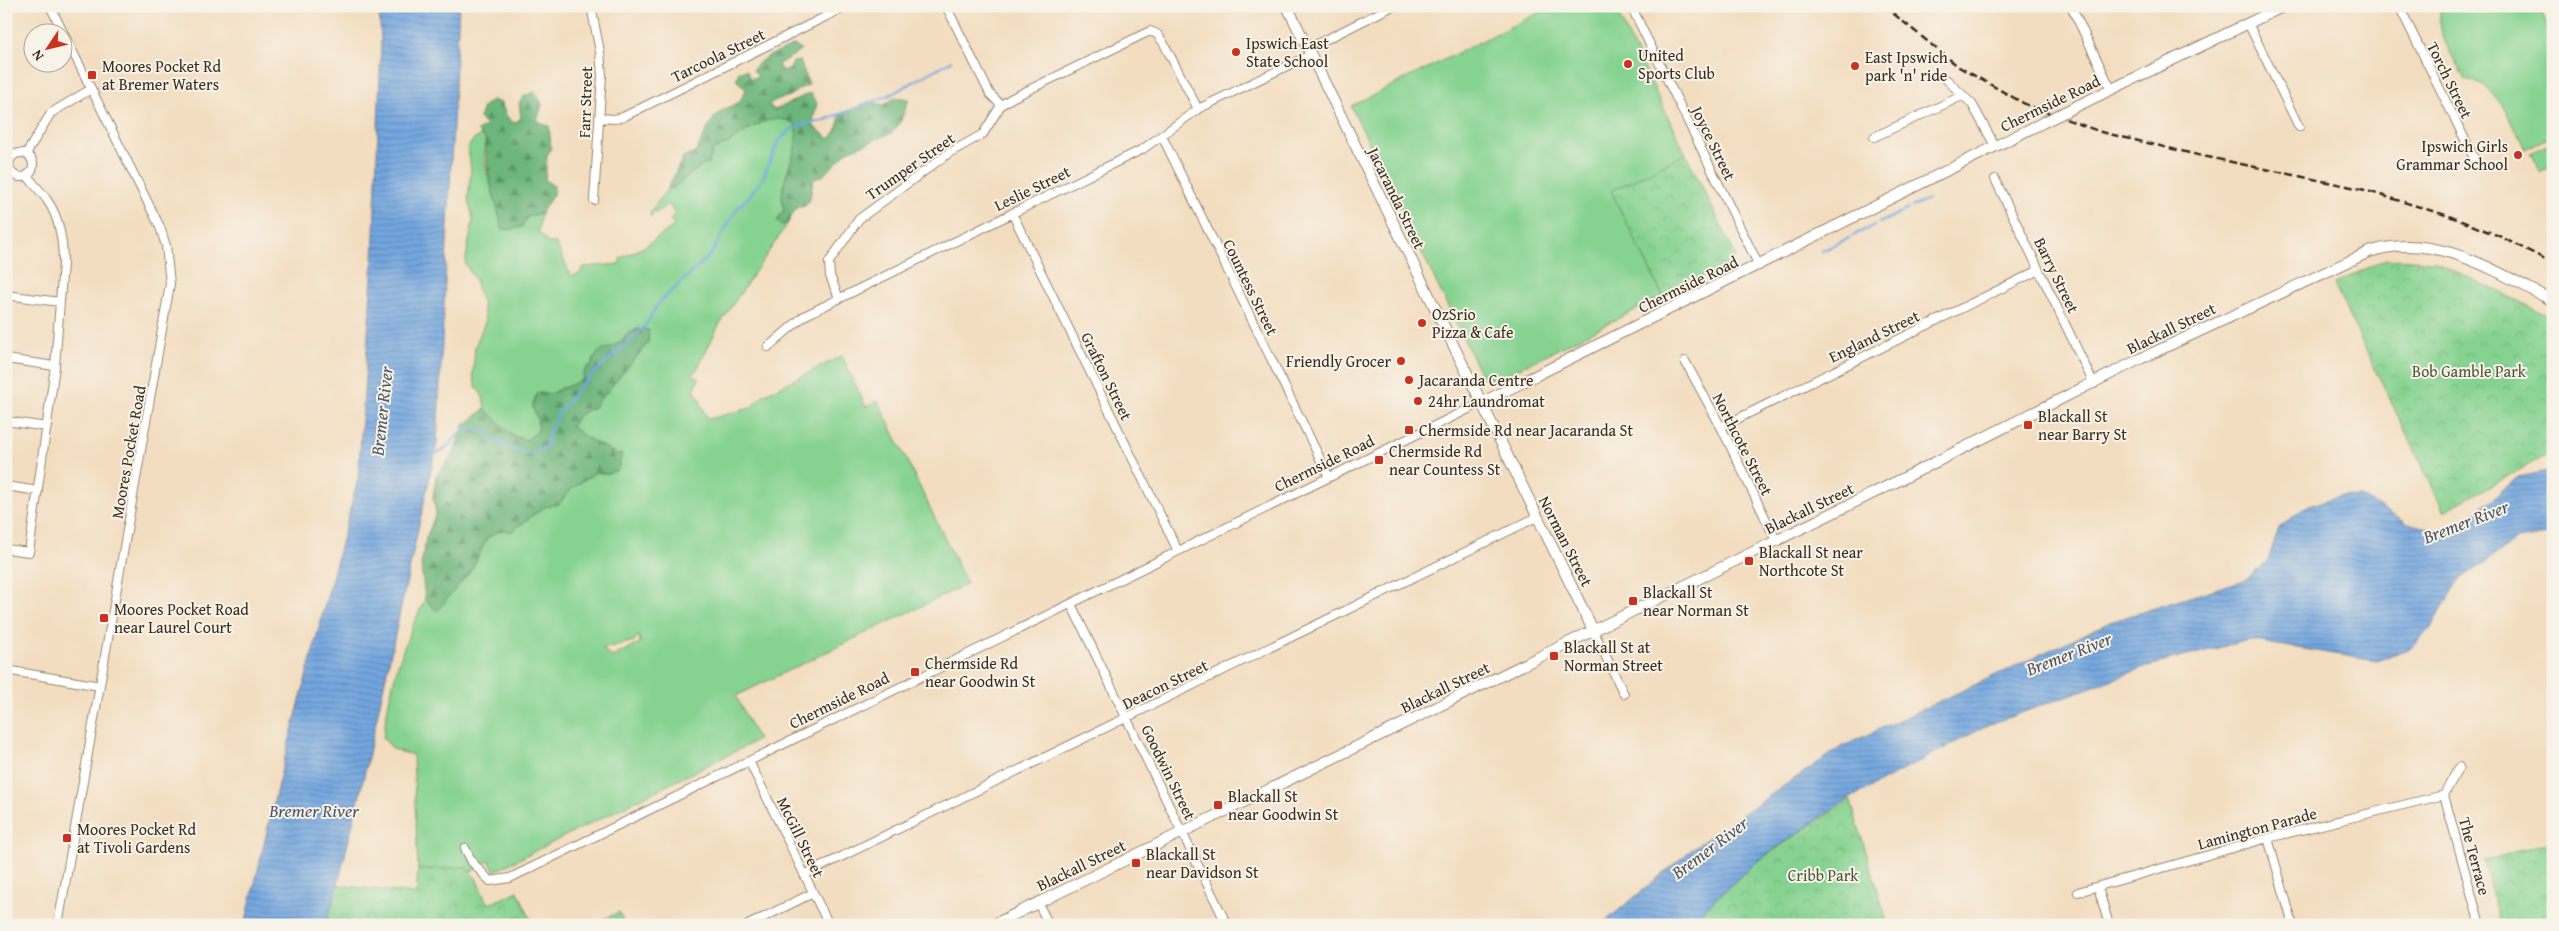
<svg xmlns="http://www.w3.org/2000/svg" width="2559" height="931" viewBox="0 0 2559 931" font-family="'Gentium Book Plus',serif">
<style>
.green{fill:#86d391;stroke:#607e58;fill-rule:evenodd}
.forest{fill:url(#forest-firs);stroke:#54704c}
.park{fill:url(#park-crowns);stroke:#607e58}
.water{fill:url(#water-rules);stroke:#57687e}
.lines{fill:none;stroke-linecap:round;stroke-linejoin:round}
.stream{stroke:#73a6df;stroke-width:2.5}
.minor-casing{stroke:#97846f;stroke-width:10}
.tertiary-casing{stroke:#97846f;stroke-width:12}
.minor{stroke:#fff;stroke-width:8}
.tertiary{stroke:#fff;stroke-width:10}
.rail{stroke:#3b2a1e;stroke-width:2.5;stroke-dasharray:8 4;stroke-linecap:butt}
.tertiary-bridge-casing{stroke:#97846f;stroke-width:12;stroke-linecap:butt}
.tertiary-bridge{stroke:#fff;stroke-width:10}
.poi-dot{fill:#c8321e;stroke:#f7f3e8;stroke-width:2}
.labels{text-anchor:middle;stroke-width:4;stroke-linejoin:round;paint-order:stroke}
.poi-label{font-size:16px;fill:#3b2a1e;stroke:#f7f3e8;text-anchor:start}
.street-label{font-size:16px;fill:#3b2a1e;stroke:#f7f3e8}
.park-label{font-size:16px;fill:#4e543b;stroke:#f7f3e8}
.water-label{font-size:18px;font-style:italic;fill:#4f5562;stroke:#f7f3e8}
</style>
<defs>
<pattern id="forest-firs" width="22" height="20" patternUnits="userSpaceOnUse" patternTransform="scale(1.25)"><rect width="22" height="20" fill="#6cb57b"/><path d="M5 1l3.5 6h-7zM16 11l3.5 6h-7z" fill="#5a9364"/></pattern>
<pattern id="park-crowns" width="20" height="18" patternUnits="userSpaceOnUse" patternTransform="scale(1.25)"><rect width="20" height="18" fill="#86d391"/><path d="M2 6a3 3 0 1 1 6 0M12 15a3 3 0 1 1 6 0" fill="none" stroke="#75b57d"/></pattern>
<pattern id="water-rules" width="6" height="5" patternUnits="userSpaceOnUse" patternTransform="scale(1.25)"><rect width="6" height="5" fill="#73a6df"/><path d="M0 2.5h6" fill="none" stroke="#6087b4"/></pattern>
</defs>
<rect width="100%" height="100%" fill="#f7f3e8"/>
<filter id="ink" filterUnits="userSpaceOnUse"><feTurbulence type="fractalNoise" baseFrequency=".02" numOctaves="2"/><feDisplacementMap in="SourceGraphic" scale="10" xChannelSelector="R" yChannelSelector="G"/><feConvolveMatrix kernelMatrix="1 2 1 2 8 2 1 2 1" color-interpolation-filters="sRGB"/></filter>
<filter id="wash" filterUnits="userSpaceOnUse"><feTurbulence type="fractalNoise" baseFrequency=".0096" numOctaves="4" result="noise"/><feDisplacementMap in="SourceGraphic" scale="20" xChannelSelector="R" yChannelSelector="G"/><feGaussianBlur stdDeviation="1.12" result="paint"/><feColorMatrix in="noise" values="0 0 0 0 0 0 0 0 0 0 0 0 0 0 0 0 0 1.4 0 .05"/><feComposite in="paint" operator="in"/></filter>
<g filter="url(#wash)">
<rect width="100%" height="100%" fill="#f3ddc0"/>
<!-- green -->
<path class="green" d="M1552,6H1614L1686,154L1611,191L1663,296L1496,380L1482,377L1351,106Z
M2443,6H2538L2553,36V135L2525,149C2511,121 2498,85 2465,79C2455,59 2431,28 2443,6Z
M773,118L785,119L795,124C803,154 775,180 784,209L778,221L781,225L788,223L719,325L696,371L692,374L699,379L694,391C703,400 700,410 709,419L750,408L763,395L842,356L866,407L878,401L967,584L736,696L758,740L495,871L489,861L470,872L465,867L418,870L413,755L394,750L383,738C389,690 402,643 425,600L437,611L472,569L487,538L502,529L511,532L544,507L559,504L571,489L596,472L607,474L616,454L582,435L571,426L579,415L594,407L648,343L629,332C625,336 621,342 617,345C604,351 597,349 592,365L586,368L582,380L573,386L560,388L532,407L537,417L539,430L527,440L513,436L485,409L483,397L475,384L473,373L475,347L485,322L483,306L475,280L465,264L473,219L468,198L471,171L468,147L473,140L483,134C487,142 484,149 484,157C486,179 498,198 500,219L525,222L527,217L541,213L538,232L548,243H556L571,276L579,274L584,267L619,264L621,258L644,247L675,225L670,220L675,214L668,204L650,217L651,211L668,188H673L712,158V151C732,139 752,126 773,118ZM639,635L640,643L612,657L602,649L634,641Z
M2553,142V165L2540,172L2530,153Z"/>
<!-- forest -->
<path class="forest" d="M794,45L801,50C793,57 785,59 778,65L782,71L790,69L793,62L800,61L809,85C797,88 795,94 787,97C779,99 775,99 769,105L775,110L810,93L817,103L812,125L830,139L836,131L840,116L870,101L884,105L896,97L909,99L901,121L892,133L848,151L824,175L813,180L810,199L805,206L796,208L788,223L781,225L777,221L784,209C775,180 803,154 795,124C771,110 751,129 730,142C725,146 718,147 712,151L709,163C700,165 681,182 673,188H668L683,157L695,153C701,143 708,125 715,117C728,102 737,112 746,89L736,80L739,71L747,70L751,79L758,76L753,70C764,54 777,54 794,45Z
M535,92L542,104L537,121L549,126L551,148L547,156L545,180L554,186L553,195L541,213L527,217L522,227L509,230L502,229C496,199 484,171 486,140L477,131L486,126L479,118L483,107L492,100L501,103L507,117L514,123L521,118L519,103L524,96Z
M638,329L649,330L648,343L594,407L579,415L571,426L582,435L616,454H622L618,470L607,474L596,472L571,489L559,504L544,507L511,532L502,530L487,538L472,569L437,611L425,600L421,565L426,538L436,513L433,497L436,476L453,454L464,425L485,409L513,436L527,440L539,430L537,417L532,407L537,392L550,394L582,380L586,368L592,365C598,344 605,353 618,343C626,337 629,332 638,329Z"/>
<!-- park -->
<path class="park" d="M1686,154L1736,256L1731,262L1663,296L1611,191Z
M2386,259L2435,261L2553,318V452L2444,511L2334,284Z
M1850,799L1888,925H1687L1755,863Z
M2553,841V925H2501L2484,861Z
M465,867L476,878L487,903H492L518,891L533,925H325L338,885L416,894L418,870Z
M619,912L625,925H592Z"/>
<!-- water -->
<path class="water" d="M379,6H459L437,443L361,790L335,896L325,925H245L278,784L358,479L373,261L381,44Z
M2553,470V534L2516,540L2458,581L2431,627L2409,650L2377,661L2248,640L2149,666L1988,725L1841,803L1755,863L1687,925H1601L1696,846L1841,747L2110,622L2247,579L2268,560L2279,528L2304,508L2334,497L2360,496L2407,523L2440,531L2466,521L2518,477Z"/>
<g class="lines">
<!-- stream -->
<path class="stream" d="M1912,207L1928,199
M1879,223L1908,209
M1852,236L1875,225
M1822,251L1849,238
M432,454C451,453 457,427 473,428C486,429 492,439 503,445C512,450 523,452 533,455L547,445L551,427L560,411L581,385L645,326L658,304L711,254L738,207L747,199L762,180L778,142L790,130L800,125L822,121L890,95L951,61"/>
</g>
</g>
<g filter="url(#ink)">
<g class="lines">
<!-- minor casing -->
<g class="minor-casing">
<path id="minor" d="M50,6L160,227L166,246L170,284L58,925
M591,6L600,52L602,75L594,200
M946,6L990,94L1001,105
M1631,6L1759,266
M2071,6L2111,89
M2399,6L2478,166
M2248,23L2299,127
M1307,49L1393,6
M1947,80L1972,104L1995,146
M599,118L615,119L623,117L847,6
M1162,136L1329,477
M1874,137L1962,96
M9 165a12 12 0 1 1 24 0a12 12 0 1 1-24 0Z
M26,154L51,113L91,89
M1995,179L2094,384
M1012,213L1178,551
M6,295L60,302
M839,298L830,276L829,262L859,219L949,153L983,134L1001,105L1012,98L1150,31L1157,34L1163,42L1198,109
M768,347L804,316L1143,149L1198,109L1310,55
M6,359L55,366
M1685,361L1721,427L1776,540
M6,421L47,427
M1721,427L2039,270
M6,486L38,491
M6,549L29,552L55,366L63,263C63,242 59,217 47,200C41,191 33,184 27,175
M1071,604L1227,925
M1593,630L1624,694
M6,670L100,686
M749,761L829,925
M2444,795L2480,925
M2444,795L2459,767
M2268,838L2293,925
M465,848L472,862L490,881L510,878L1481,403
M804,875L1537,517
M2098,887L2109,925
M2078,892L2268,838L2444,795
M1038,903L1049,925
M748,925L813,893"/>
</g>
<!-- tertiary casing -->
<g class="tertiary-casing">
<path id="tertiary" d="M1287,6L1593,630
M2077,106L2284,6
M1481,403L2042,123
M993,925L1902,479L2142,358L2369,252C2434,230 2497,272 2553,301"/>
</g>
<!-- minor -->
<use href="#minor" class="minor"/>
<!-- tertiary -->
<use href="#tertiary" class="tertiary"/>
<!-- rail -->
<path class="rail" d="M1884,6L1959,67L2025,104L2101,132L2198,155L2361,189L2449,216L2499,236L2553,263"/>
<!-- tertiary-bridge casing -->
<g class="tertiary-bridge-casing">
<path id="tertiary-bridge" d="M2042,123L2077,106"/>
</g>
<!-- tertiary-bridge -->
<use href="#tertiary-bridge" class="tertiary-bridge"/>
</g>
</g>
<!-- markers -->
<g class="poi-dot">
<circle cx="1236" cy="52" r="5"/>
<circle cx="1628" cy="64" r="5"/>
<circle cx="1855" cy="66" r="5"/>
<rect x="87" y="70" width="10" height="10" rx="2.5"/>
<circle cx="2518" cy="155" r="5"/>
<circle cx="1422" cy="323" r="5"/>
<circle cx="1401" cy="361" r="5"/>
<circle cx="1409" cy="380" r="5"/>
<circle cx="1418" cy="401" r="5"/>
<rect x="2023" y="420" width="10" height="10" rx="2.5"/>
<rect x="1404" y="425" width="10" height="10" rx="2.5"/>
<rect x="1374" y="455" width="10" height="10" rx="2.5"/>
<rect x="1744" y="556" width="10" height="10" rx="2.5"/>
<rect x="1628" y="596" width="10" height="10" rx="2.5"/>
<rect x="99" y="613" width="10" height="10" rx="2.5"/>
<rect x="1549" y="651" width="10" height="10" rx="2.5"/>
<rect x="910" y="667" width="10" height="10" rx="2.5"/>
<rect x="1213" y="800" width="10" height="10" rx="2.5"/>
<rect x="62" y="833" width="10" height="10" rx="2.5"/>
<rect x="1131" y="858" width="10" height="10" rx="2.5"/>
</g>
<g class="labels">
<!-- poi labels -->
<g class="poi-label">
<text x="1246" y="49">Ipswich East<tspan x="1246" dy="18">State School</tspan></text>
<text x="1638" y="61">United<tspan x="1638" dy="18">Sports Club</tspan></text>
<text x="1865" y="63">East Ipswich<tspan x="1865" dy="18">park 'n' ride</tspan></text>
<text x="102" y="72">Moores Pocket Rd<tspan x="102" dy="18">at Bremer Waters</tspan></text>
<text x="2508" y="152" text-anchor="end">Ipswich Girls<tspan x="2508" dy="18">Grammar School</tspan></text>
<text x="1432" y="320">OzSrio<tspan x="1432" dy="18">Pizza &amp; Cafe</tspan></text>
<text x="1391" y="367" text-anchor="end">Friendly Grocer</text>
<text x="1419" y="386">Jacaranda Centre</text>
<text x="1428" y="407">24hr Laundromat</text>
<text x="2038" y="422">Blackall St<tspan x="2038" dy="18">near Barry St</tspan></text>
<text x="1419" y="436">Chermside Rd near Jacaranda St</text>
<text x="1389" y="457">Chermside Rd<tspan x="1389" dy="18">near Countess St</tspan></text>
<text x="1759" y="558">Blackall St near<tspan x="1759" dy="18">Northcote St</tspan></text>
<text x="1643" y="598">Blackall St<tspan x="1643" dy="18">near Norman St</tspan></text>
<text x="114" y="615">Moores Pocket Road<tspan x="114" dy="18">near Laurel Court</tspan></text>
<text x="1564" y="653">Blackall St at<tspan x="1564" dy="18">Norman Street</tspan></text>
<text x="925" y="669">Chermside Rd<tspan x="925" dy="18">near Goodwin St</tspan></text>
<text x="1228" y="802">Blackall St<tspan x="1228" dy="18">near Goodwin St</tspan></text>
<text x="77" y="835">Moores Pocket Rd<tspan x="77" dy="18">at Tivoli Gardens</tspan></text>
<text x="1146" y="860">Blackall St<tspan x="1146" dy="18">near Davidson St</tspan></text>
</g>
<!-- street labels -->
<g class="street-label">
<text transform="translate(718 55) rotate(-26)" y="6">Tarcoola Street</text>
<text transform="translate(2450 80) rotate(64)" y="6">Torch Street</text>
<text transform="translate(585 102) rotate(-88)" y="6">Farr Street</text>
<text transform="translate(2050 103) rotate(-26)" y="6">Chermside Road</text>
<text transform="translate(1714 143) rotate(64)" y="6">Joyce Street</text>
<text transform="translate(910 166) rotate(-35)" y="6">Trumper Street</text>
<text transform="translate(1032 188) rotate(-26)" y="6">Leslie Street</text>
<text transform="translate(1397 198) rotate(64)" y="6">Jacaranda Street</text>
<text transform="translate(2057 275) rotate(64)" y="6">Barry Street</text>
<text transform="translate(1688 284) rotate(-26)" y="6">Chermside Road</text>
<text transform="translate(1251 287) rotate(64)" y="6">Countess Street</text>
<text transform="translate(2171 328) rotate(-26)" y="6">Blackall Street</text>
<text transform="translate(1874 336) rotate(-26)" y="6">England Street</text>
<text transform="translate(1107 376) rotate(64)" y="6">Grafton Street</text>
<text transform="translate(1743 444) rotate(63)" y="6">Northcote Street</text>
<text transform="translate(128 452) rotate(-80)" y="6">Moores Pocket Road</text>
<text transform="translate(1324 463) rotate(-26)" y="6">Chermside Road</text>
<text transform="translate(1809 508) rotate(-26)" y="6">Blackall Street</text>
<text transform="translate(1566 541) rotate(63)" y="6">Norman Street</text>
<text transform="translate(1165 684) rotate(-26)" y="6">Deacon Street</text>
<text transform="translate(1445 687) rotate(-26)" y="6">Blackall Street</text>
<text transform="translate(839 700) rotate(-26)" y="6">Chermside Road</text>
<text transform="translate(1169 772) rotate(64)" y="6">Goodwin Street</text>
<text transform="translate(2257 828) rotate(-15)" y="6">Lamington Parade</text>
<text transform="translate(801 837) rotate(64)" y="6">McGill Street</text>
<text transform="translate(2475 856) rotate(75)" y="6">The Terrace</text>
<text transform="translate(1081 865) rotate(-26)" y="6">Blackall Street</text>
</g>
<!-- park labels -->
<g class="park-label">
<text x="2469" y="377">Bob Gamble Park</text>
<text x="1823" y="881">Cribb Park</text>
</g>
<!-- water labels -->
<g class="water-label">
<text transform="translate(382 411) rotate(-84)" y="6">Bremer River</text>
<text transform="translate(2466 522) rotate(-21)" y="6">Bremer River</text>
<text transform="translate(2069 654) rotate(-21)" y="6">Bremer River</text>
<text x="314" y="817">Bremer River</text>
<text transform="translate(1710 848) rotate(-37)" y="6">Bremer River</text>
</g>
</g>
<!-- margin -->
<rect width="2559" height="931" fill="none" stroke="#f7f3e8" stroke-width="25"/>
<!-- north arrow -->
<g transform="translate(48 48) rotate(235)"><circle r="24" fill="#f7f3e8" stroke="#aca397"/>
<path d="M0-4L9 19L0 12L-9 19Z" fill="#c8321e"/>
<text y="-8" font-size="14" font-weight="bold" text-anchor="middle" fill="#3b2a1e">N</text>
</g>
</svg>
